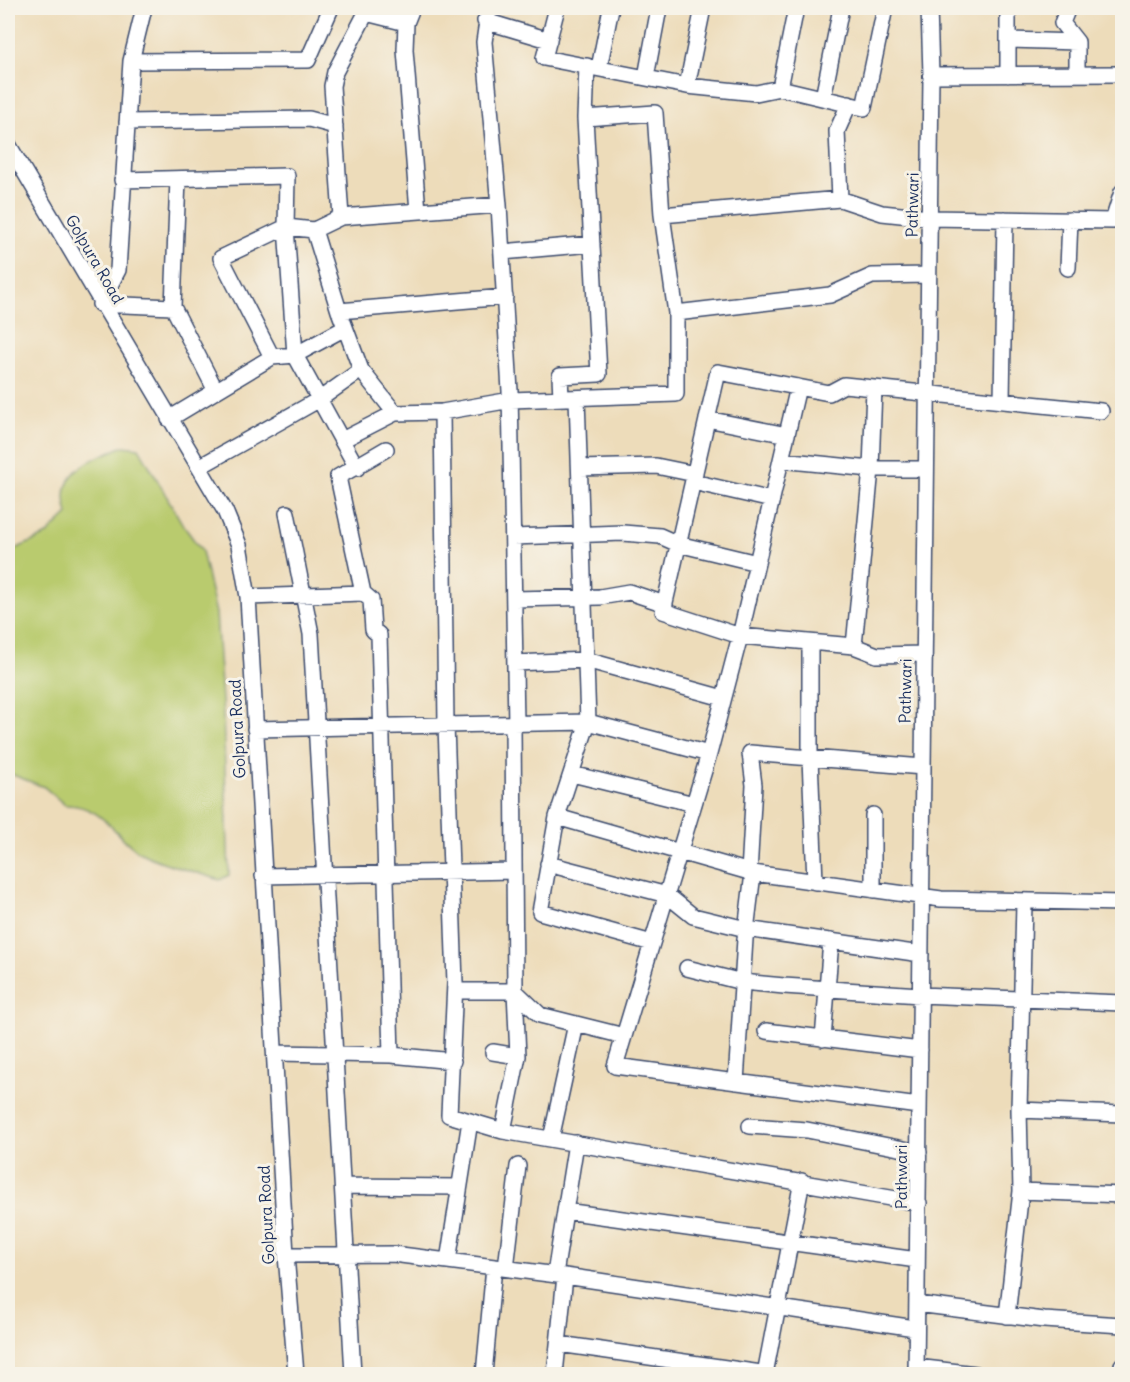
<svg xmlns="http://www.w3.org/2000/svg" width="1130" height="1382" viewBox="0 0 1130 1382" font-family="Delius,sans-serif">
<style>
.green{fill:#b9cb6e;stroke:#6a7d66;stroke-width:1.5}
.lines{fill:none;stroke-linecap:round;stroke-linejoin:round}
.minor-casing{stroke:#3a496c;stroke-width:18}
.minor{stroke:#fff;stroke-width:15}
.labels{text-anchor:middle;stroke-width:6;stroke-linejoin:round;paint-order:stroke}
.street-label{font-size:16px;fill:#1b2f5e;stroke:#f7f3e8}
</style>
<rect width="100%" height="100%" fill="#f7f3e8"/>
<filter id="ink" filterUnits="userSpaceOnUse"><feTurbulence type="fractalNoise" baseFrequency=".0167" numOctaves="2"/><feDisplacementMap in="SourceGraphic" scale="12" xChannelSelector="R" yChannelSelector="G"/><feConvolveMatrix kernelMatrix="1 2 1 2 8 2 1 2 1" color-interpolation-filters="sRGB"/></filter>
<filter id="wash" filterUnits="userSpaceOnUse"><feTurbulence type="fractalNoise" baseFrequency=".008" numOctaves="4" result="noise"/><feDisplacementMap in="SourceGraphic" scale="24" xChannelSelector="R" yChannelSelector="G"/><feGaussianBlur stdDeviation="1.35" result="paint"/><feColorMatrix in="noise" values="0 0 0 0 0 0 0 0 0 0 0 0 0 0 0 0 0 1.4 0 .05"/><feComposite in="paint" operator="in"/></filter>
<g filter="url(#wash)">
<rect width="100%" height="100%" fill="#eddcba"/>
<!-- green -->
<path class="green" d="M124,446L139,448L183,525L202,551L216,613L223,715L229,875L220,880C196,872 169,866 145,855C117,842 105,804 65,805L44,787L8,773V552L45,536L68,514C54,472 90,460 124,446Z"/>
</g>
<g filter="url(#ink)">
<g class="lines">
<!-- minor casing -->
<g class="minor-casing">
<path id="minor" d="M144,8L131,61L118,270L100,304L173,307
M412,8L406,23L405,50L418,211
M489,8L484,42L499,205L510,391L516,724
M557,8L544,58L687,86L756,93L780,88L864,108L885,8
M1008,8V75
M1068,8L1062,23L1077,42V74
M485,21L549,40
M1008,40L1077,42
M131,61L308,60L331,8
M599,68L611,8
M931,75L1122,74
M646,77L659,8
M687,86L703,8
M780,88L796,8
M823,98L841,8
M127,122L309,119L335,126
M8,144L225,511L239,545L248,597L286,1255L296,1374
M178,179L173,307L216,391
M122,180L287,176L286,227L295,355L357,468
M840,199L837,131L849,104
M662,215L840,199L882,213L929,218L1113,221L1122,192
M341,217L332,86L335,72L366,13L406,23
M314,230L339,311L361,370L395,413L442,412L511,400L676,394V313L662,215L655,113L585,118
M502,252L592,244
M1068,268L1070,220
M339,311L505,297
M676,313L830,295L872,276L929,275
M272,357L221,258L286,227L314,230L341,217L499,205
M798,387L740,636L709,754L615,1066L919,1106
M874,388L871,469L854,646L877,655L924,654
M561,398L560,376L599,374L585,118L587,66
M577,398L588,722L557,817L540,912L652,943
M1002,401L1005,219
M442,412L446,725L455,983L449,1115L503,1131L919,1203
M169,419L272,357L295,355L345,328
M707,419L787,435
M342,440L395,413
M386,449L338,477L363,593L371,600L373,630L379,635L391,1055
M781,460L871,469H926
M199,467L320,399L361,370
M580,468L656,466L695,474
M693,482L772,500
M287,513L311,634L353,1374
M513,537L623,533L660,536L678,544L757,563
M248,597L363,593
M514,599L600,597L629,592L665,604
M810,644V758L815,882
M854,646L740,636L663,611L718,372L829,393L844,385L1101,411
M515,663L586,660L723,698
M255,729L588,722L709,754
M572,774L694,804
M873,815V890
M557,817L753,873L941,899L1122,903
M548,864L667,895L693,916L746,929L921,954
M749,873L754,785L750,753L923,767
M263,876L514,871
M687,968L742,982L784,986L920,995L1122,1003
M455,991H515L513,724
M515,991L540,1015L624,1036
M515,991L518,1056
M766,1031L920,1050
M823,1039L831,941
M493,1052L518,1056L503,1131
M275,1053L391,1055L453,1061
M736,1082L745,939L753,873
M1019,1110L1122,1114
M750,1126L807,1130L919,1152
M551,1139L576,1024
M343,1186L459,1187
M1021,1191L1122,1195
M565,1211L917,1260
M286,1255L393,1254L565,1276L915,1328
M448,1261L470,1121
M506,1268L518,1166
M555,1274L576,1143
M917,1304L1044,1320L1122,1325
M1007,1316L1021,1191L1019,1110L1024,903
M559,1344L768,1374
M916,1367L976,1374
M484,1374L494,1267
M555,1374L565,1276
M765,1374L802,1181
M916,1374L931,75L929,8
M1122,1374V1365"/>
</g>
<!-- minor -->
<use href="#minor" class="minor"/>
</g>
</g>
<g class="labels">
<!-- street labels -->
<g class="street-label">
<text transform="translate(912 205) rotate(-89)" y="6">Pathwari</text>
<text transform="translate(95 259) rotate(60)" y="6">Golpura Road</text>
<text transform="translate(905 691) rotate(-89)" y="6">Pathwari</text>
<text transform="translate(237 729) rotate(-93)" y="6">Golpura Road</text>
<text transform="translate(901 1177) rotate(-90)" y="6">Pathwari</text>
<text transform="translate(266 1215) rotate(-93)" y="6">Golpura Road</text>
</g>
</g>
<!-- margin -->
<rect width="1130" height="1382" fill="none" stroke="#f7f3e8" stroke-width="30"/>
</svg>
